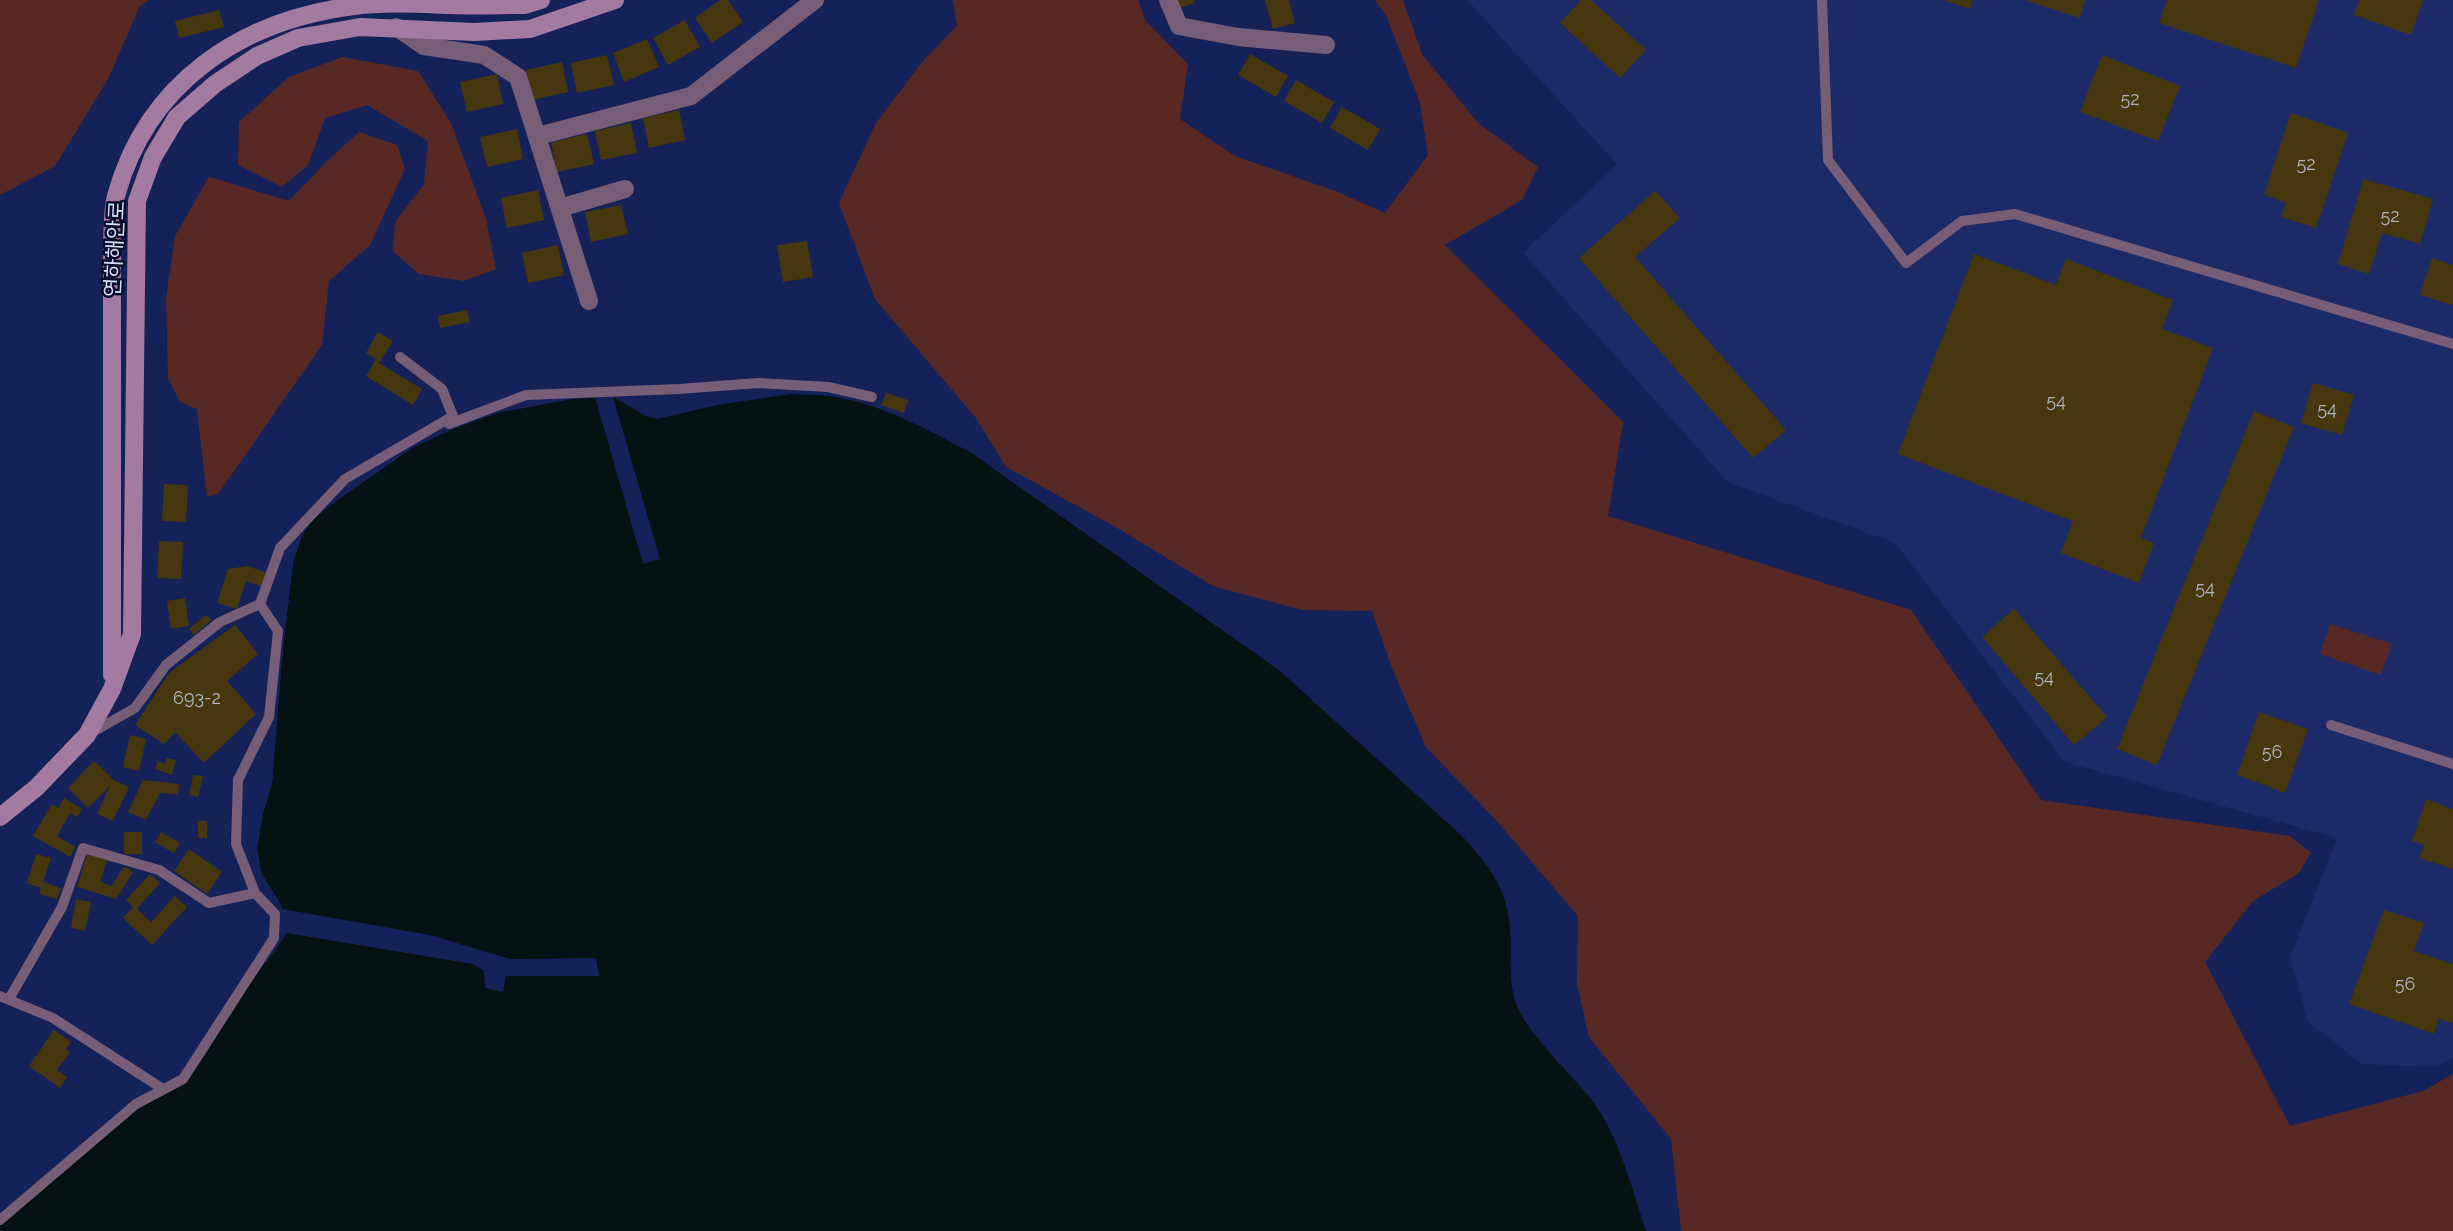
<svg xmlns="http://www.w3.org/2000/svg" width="2453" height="1231" viewBox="0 0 2453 1231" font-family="Raleway,'Noto Sans KR',sans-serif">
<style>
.built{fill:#1c2b68}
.green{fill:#582924}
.water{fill:#041214}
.pier{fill:#152259}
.building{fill:#46370e}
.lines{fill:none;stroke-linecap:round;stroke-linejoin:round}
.lane{stroke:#775d75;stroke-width:10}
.street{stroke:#775d75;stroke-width:18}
.secondary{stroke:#a37aa0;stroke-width:18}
.labels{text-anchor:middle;stroke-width:5;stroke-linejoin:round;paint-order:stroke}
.number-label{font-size:18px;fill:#b0b5c0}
.street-label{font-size:21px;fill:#d4dffb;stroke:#080f27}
</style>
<rect width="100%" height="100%" fill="#152259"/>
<!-- built -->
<path class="built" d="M1467,0H2453V1057L2437,1067L2362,1064L2308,1022L2290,957L2337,838L2065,762L1895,543L1728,482L1523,253L1617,164Z"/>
<!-- green -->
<path class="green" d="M0,0H149L140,6L108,79L55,166L0,195Z
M953,0H1138L1145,20L1188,64L1180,119L1235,156L1338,192L1385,213L1428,155L1420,103L1386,15L1375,0H1403L1422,54L1478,123L1538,167L1522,200L1445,245L1623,422L1608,516L1911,610L2041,800L2290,836L2311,853L2299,873L2253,901L2205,962L2290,1126L2423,1091L2453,1074V1231H1681L1671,1139L1589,1037L1577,983L1578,916L1496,820L1426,747L1392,668L1372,611L1302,610L1213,586L1114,526L1006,467L976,418L875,299L839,203L876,123L923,61L957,26Z
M342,57L418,71L451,123L486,219L496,269L464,281L419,274L393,251L395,222L424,184L428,141L367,105L325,118L308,165L282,187L238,165L239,122L289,77Z
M359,132L397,145L405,169L370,245L329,281L322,345L218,494L207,497L197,409L180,402L168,378L166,298L175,236L209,177L289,201L327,161Z
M2330,624L2392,644L2381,675L2320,654Z"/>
<!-- water -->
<path class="water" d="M791,394C805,395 820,394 834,397C883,404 927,430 970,452L1280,671L1462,836C1488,864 1507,888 1510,928C1512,951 1508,974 1514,997C1523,1032 1572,1073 1594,1103C1620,1140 1632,1188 1646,1231H0V1226L132,1112L183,1085L209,1049L234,1005L287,933L279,901L261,873L257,848L263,813L272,783L283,647L293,563L301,539L311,521L339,499L414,447L456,428L497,413L572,399L613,397L646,416L657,419L717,405Z"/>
<!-- pier -->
<path class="pier" d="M595,397H613L660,559L643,564Z
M293,563L283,647L272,783L263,813L257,848L261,873L279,901L282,909L430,935L510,959L596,958L599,976H506L503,992L485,988L484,971L473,964L287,933L266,963L263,961L283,932L276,902L257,874L254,848L259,812L268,783L284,597L288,570Z"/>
<!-- building -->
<path class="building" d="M720,0H728L743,22L712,43L695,18Z
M1177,0H1194L1195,3L1179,8Z
M1265,0H1289L1295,23L1273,29Z
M1581,0H1591L1646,50L1620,78L1560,23Z
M1943,0H1972L1970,9Z
M2025,0H2085L2080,18Z
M2167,0H2319L2296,68L2159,23Z
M2359,0H2423L2411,35L2354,15Z
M219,10L224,27L179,38L175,21Z
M685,20L700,47L668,65L653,38Z
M647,39L659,67L624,82L613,53Z
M1250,54L1288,76L1276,97L1238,75Z
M607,55L614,85L577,93L571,63Z
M2102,55L2180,86L2158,141L2080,112Z
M562,62L568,92L532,100L526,70Z
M497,74L503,104L467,112L460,82Z
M1296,80L1334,102L1322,123L1284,101Z
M1342,107L1380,129L1368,150L1330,128Z
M679,110L685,140L649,148L643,118Z
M2291,113L2348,133L2316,228L2281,217L2286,203L2264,195Z
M631,123L637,153L601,160L595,131Z
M517,129L523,159L487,167L480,137Z
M587,134L594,164L557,172L551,142Z
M2363,179L2433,199L2420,244L2382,233L2369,274L2338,264Z
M538,190L544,220L507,228L501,198Z
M1655,191L1680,218L1635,257L1786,430L1753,458L1579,258Z
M621,205L628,234L591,242L585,212Z
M807,241L813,277L783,282L777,245Z
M558,245L564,275L528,283L522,253Z
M1974,254L2056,285L2066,259L2173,300L2162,329L2213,348L2141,538L2154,543L2139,583L2061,553L2073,521L1898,454Z
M2432,258L2453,265V305L2420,295Z
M467,310L470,322L440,328L438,316Z
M378,332L393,341L379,363L422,389L413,405L366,376L376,359L366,353Z
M2313,383L2354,395L2342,435L2301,423Z
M886,393L908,400L904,413L881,405Z
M2254,411L2294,427L2157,765L2117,749Z
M164,484L188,485L186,522L162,521Z
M159,541L183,542L181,579L157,578Z
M247,566L271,574L267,588L246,581L237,609L217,603L228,569Z
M185,598L189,626L171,629L167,601Z
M2014,609L2107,717L2074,745L1982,637Z
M206,615L211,620L194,635L189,629Z
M235,625L258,654L227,681L256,714L204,763L175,732L164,744L135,725L169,673Z
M2259,712L2308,729L2285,793L2237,775Z
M130,735L146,739L139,771L123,767Z
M167,758L176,760L172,775L155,769L158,761L165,764Z
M94,761L114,780L129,787L113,821L97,814L110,786L88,808L68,788Z
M193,775L203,776L198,797L189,795Z
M143,780L179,784L178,795L160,793L146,820L128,812Z
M64,798L82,809L77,817L70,813L57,836L75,847L70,857L33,836L52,804L58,808Z
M2426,799L2453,809V869L2419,858L2424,845L2412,841Z
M198,821H207V838H198Z
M124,832H142V854H124Z
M161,832L180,843L174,853L155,842Z
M189,849L222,872L207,894L174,871Z
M36,854L51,858L43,882L61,888L57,899L39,894L41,888L27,883Z
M87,854L107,860L100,882L112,886L124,866L133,872L116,899L77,887Z
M150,874L160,883L137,909L151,922L175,896L187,907L152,945L123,918L133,907L126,900Z
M76,899L91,902L85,931L71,928Z
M2384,910L2424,923L2414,951L2453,964V1023L2438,1019L2434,1034L2349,1004Z
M54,1030L71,1042L66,1049L70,1052L57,1070L67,1077L60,1088L29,1066Z"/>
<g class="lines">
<!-- lane -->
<path class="lane" d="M1822,0L1828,160L1906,263L1962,221L2015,214L2453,344
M449,424L526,395L679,389L758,383L828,387L872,397
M2331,725L2453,764
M91,733L135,708L166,665L220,622L260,604L280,548L345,479L453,416L442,389L400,357
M0,996L53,1018L163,1089
M9,999L62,907L83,848L159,870L209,903L255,893
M0,1220L136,1104L183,1079L274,938L275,914L255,893L236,844L238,780L269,717L278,631L260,604"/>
<!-- street -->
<path class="street" d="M1168,0L1179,26L1238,37L1326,45
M396,27L424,46L484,55L518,77L589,301
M538,136L691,96L815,0
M560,208L625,189"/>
<!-- secondary -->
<path class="secondary" d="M112,675V244C113,229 112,211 116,196C147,83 241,20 354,6C386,2 418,4 450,5C475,6 500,5 525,5L541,0
M0,817L36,788L87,735L112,689L132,634L137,201L153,157L177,117L215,84L257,56L298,38L360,27L474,32L530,29L615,0"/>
</g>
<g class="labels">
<!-- number labels -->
<g class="number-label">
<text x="2130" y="105">52</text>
<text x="2306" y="170">52</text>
<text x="2390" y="222">52</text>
<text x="2056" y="407">54</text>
<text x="2327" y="415">54</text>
<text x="2205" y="594">54</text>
<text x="2044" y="683">54</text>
<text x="197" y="704">693-2</text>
<text x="2272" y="758">56</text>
<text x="2405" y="990">56</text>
</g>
<!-- street labels -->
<g class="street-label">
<text transform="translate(115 249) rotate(-87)" y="7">연하해안로</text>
</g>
</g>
</svg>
